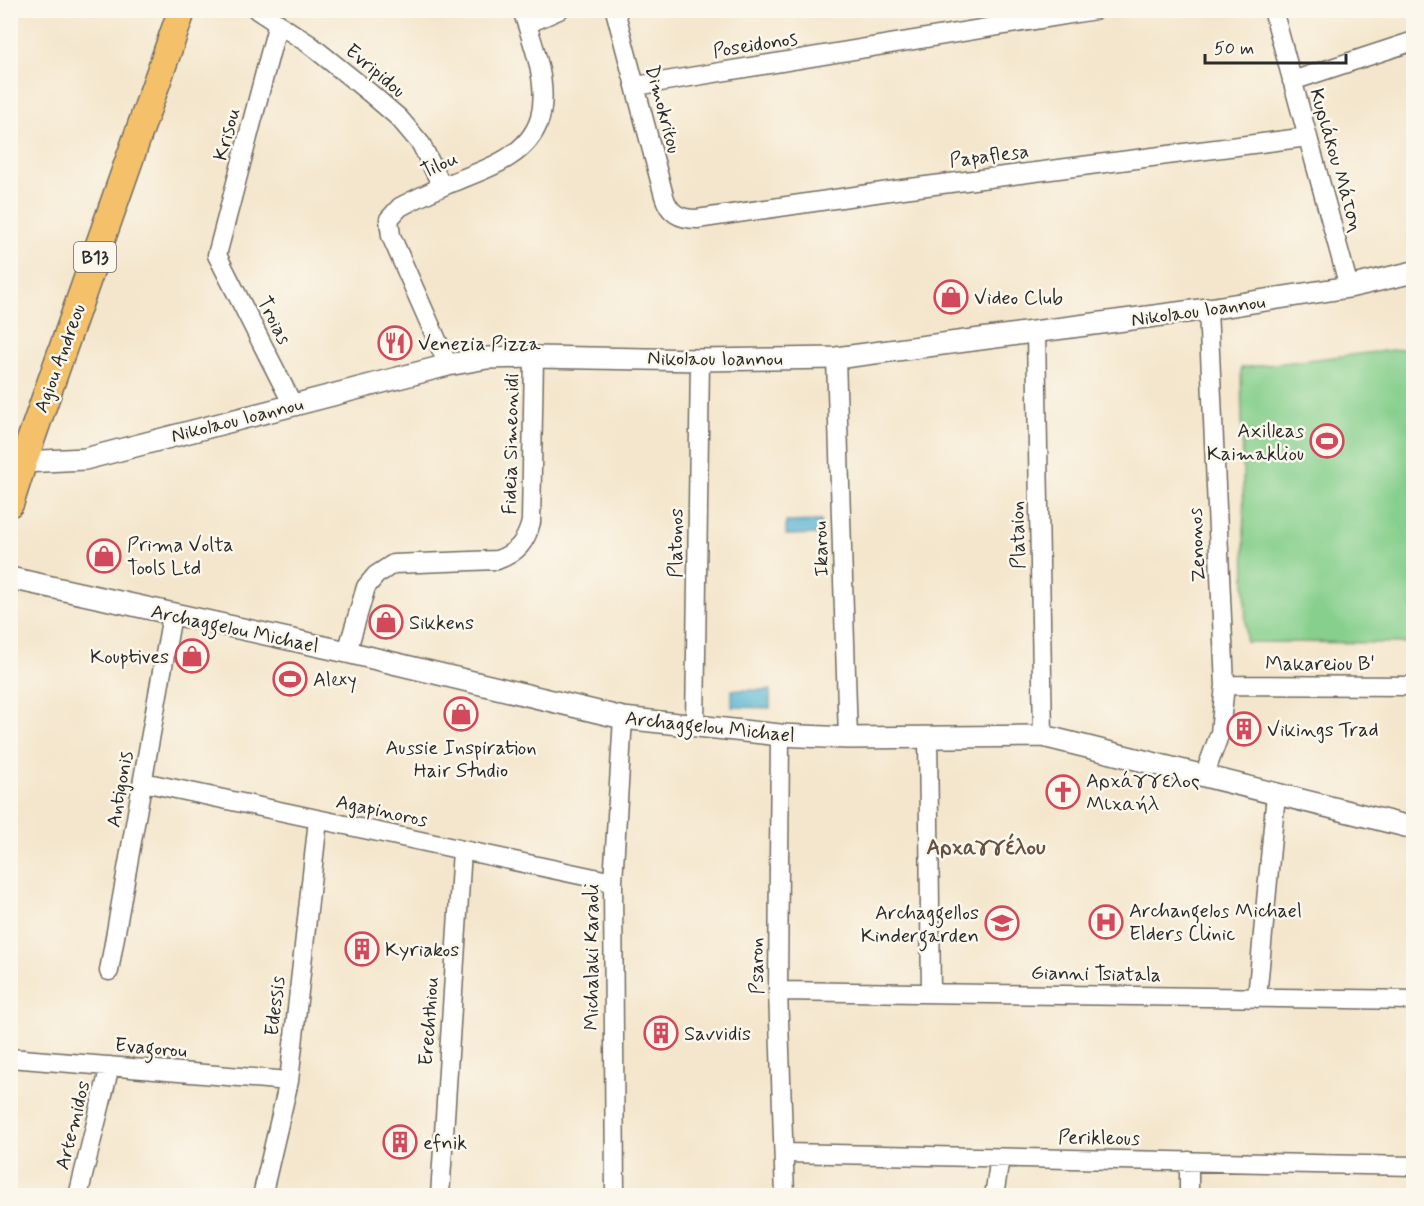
<svg xmlns="http://www.w3.org/2000/svg" width="1424" height="1206" viewBox="0 0 1424 1206" font-family="Mynerve,sans-serif">
<style>
.green{fill:#86cf8c;stroke:#587d5c;stroke-width:1.5}
.water{fill:#52b2d1;stroke:#3e6e7e;stroke-width:1.5}
.lines{fill:none;stroke-linecap:round;stroke-linejoin:round}
.minor-casing{stroke:#716c63;stroke-width:21}
.tertiary-casing{stroke:#716c63;stroke-width:24}
.primary-casing{stroke:#716c63;stroke-width:30}
.minor{stroke:#fff;stroke-width:18}
.tertiary{stroke:#fff;stroke-width:21}
.primary{stroke:#f4c16b;stroke-width:27}
.labels{text-anchor:middle;stroke-width:5;stroke-linejoin:round;paint-order:stroke}
.shield{fill:#fbf7ec;stroke:#696865;stroke-width:1.5}
.shield-label{font-size:18px;font-weight:bold;fill:#2b2b2b}
.street-label{font-size:20px;fill:#2b2b2b;stroke:#fbf7ec}
.poi-label{font-size:20px;fill:#2b2b2b;stroke:#fbf7ec;text-anchor:start}
.neighbourhood-label{font-size:21px;font-weight:bold;fill:#675141;stroke:#fbf7ec}
</style>
<rect width="100%" height="100%" fill="#fbf7ec"/>
<filter id="ink" filterUnits="userSpaceOnUse"><feTurbulence type="fractalNoise" baseFrequency=".0167" numOctaves="2"/><feDisplacementMap in="SourceGraphic" scale="12" xChannelSelector="R" yChannelSelector="G"/><feConvolveMatrix kernelMatrix="1 2 1 2 8 2 1 2 1" color-interpolation-filters="sRGB"/></filter>
<filter id="wash" filterUnits="userSpaceOnUse"><feTurbulence type="fractalNoise" baseFrequency=".008" numOctaves="4" result="noise"/><feDisplacementMap in="SourceGraphic" scale="24" xChannelSelector="R" yChannelSelector="G"/><feGaussianBlur stdDeviation="1.35" result="paint"/><feColorMatrix in="noise" values="0 0 0 0 0 0 0 0 0 0 0 0 0 0 0 0 0 1.4 0 .05"/><feComposite in="paint" operator="in"/></filter>
<g filter="url(#wash)">
<rect width="100%" height="100%" fill="#f4e6cc"/>
<!-- green -->
<path class="green" d="M1409,348L1413,514V643L1246,642L1241,368Z"/>
<!-- water -->
<path class="water" d="M821,521V534L786,535V522Z
M732,690H770V708L732,707Z"/>
</g>
<g filter="url(#ink)">
<g class="lines">
<!-- minor casing -->
<g class="minor-casing">
<path id="minor" d="M257,10L309,44L370,93L399,118L421,144L442,186
M615,10L664,196C669,213 679,219 697,219L903,189L1308,137
M1273,10L1349,287
M278,23L217,255L293,405
M527,24L559,10
M1292,81L1414,41
M636,86L1095,10
M1036,333L1043,736
M836,358L848,738
M448,365L391,236L389,219L400,207C415,199 430,192 446,185C480,171 528,159 540,118C549,84 533,43 522,10
M347,652L366,587L376,575L393,564L497,560C517,553 526,542 531,522L534,357
M1225,685L1414,686
M695,726L700,360
M780,735L778,991L785,1196
M928,738L931,993
M1204,776L1220,733L1225,685L1208,309
M143,782L613,882
M109,971L172,615
M778,991L1414,1000
M1257,998L1276,794
M10,1058L289,1081
M784,1153L1414,1166
M1189,1161V1196
M78,1196L110,1066
M262,1196L289,1081L318,820
M440,1196L462,850
M615,1196L613,882L623,718
M994,1196L1000,1158"/>
</g>
<!-- tertiary casing -->
<g class="tertiary-casing">
<path id="tertiary" d="M23,462L85,459L448,365L487,358L534,357L700,360L836,358L1208,309L1349,287L1414,272
M10,578L347,652L623,718L780,735L848,738L1043,736L1414,828"/>
</g>
<!-- primary casing -->
<g class="primary-casing">
<path id="primary" d="M10,503L23,462L182,10"/>
</g>
<!-- minor -->
<use href="#minor" class="minor"/>
<!-- tertiary -->
<use href="#tertiary" class="tertiary"/>
<!-- primary -->
<use href="#primary" class="primary"/>
</g>
</g>
<!-- icons -->
<defs>
<g id="shop-ring" transform="scale(1.725)"><circle r="9.5" fill="#fbf7ec" stroke="#d1495b" stroke-width="1.5"/><path d="M-5-2.5h2.3a2.7 3.5 0 0 1 5.4 0H5L5.5 6h-11ZM-1.5-2.5h3a1.5 2.3 0 0 0-3 0Z" fill="#d1495b"/></g>
<g id="restaurant-ring" transform="scale(1.725)"><circle r="9.5" fill="#fbf7ec" stroke="#d1495b" stroke-width="1.5"/><path d="M-5-6h1v4h1v-4h1v4h1v-4h1v5L-1.5 .5V6h-2V.5L-5-1ZM5-6V6H3V1.5H1.5Q1.5-4 5-6Z" fill="#d1495b"/></g>
<g id="stadium-ring" transform="scale(1.725)"><circle r="9.5" fill="#fbf7ec" stroke="#d1495b" stroke-width="1.5"/><path d="M0-5a6.5 5 0 1 0 0 10a6.5 5 0 1 0 0-10ZM-3.5-1.8h7v3.6h-7Z" fill="#d1495b"/></g>
<g id="building-ring" transform="scale(1.725)"><circle r="9.5" fill="#fbf7ec" stroke="#d1495b" stroke-width="1.5"/><path d="M-4-6H4V6H1V3H-1V6H-4ZM-2.5-4.3h1.7v1.8h-1.7ZM.8-4.3h1.7v1.8H.8ZM-2.5-1h1.7V.8h-1.7ZM.8-1h1.7V.8H.8Z" fill="#d1495b"/></g>
<g id="church-ring" transform="scale(1.725)"><circle r="9.5" fill="#fbf7ec" stroke="#d1495b" stroke-width="1.5"/><path d="M-1.2-6h2.4v3.5h3.3v2.4h-3.3V6h-2.4V-.1h-3.3v-2.4h3.3Z" fill="#d1495b"/></g>
<g id="hospital-ring" transform="scale(1.725)"><circle r="9.5" fill="#fbf7ec" stroke="#d1495b" stroke-width="1.5"/><path d="M-5-5h3v3.5h4V-5h3V5h-3V1.5h-4V5h-3Z" fill="#d1495b"/></g>
<g id="school-ring" transform="scale(1.725)"><circle r="9.5" fill="#fbf7ec" stroke="#d1495b" stroke-width="1.5"/><path d="M0-5L7-2L0 1L-7-2ZM-4 1L0 2.5L4 1V4Q0 6-4 4Z" fill="#d1495b"/></g>
</defs>
<g fill-rule="evenodd">
<use href="#shop-ring" x="951" y="297"/>
<use href="#restaurant-ring" x="395" y="343"/>
<use href="#stadium-ring" x="1327" y="441"/>
<use href="#shop-ring" x="104" y="556"/>
<use href="#shop-ring" x="386" y="622"/>
<use href="#shop-ring" x="192" y="656"/>
<use href="#stadium-ring" x="290" y="679"/>
<use href="#shop-ring" x="461" y="714"/>
<use href="#building-ring" x="1244" y="729"/>
<use href="#church-ring" x="1063" y="792"/>
<use href="#hospital-ring" x="1106" y="922"/>
<use href="#school-ring" x="1002" y="923"/>
<use href="#building-ring" x="362" y="949"/>
<use href="#building-ring" x="661" y="1033"/>
<use href="#building-ring" x="400" y="1142"/>
</g>
<g class="labels">
<!-- shield labels -->
<rect class="shield" x="74" y="242" width="42" height="30" rx="4.5"/>
<g class="shield-label">
<text x="95" y="263">B13</text>
</g>
<!-- street labels -->
<g class="street-label">
<text transform="translate(755 44) rotate(-9)" y="7">Poseidonos</text>
<text transform="translate(376 70) rotate(40)" y="7">Evripidou</text>
<text transform="translate(664 109) rotate(75)" y="7">Dimokritou</text>
<text transform="translate(226 134) rotate(-75)" y="7">Krisou</text>
<text transform="translate(989 155) rotate(-7)" y="7">Papaflesa</text>
<text transform="translate(1337 160) rotate(74)" y="7">Κυριάκου Μάτση</text>
<text transform="translate(439 164) rotate(-24)" y="7">Tilou</text>
<text transform="translate(1198 310) rotate(-8)" y="7">Nikolaou Ioannou</text>
<text transform="translate(275 320) rotate(63)" y="7">Troias</text>
<text transform="translate(59 358) rotate(-70)" y="7">Agiou Andreou</text>
<text x="715" y="365">Nikolaou Ioannou</text>
<text transform="translate(237 419) rotate(-14)" y="7">Nikolaou Ioannou</text>
<text transform="translate(510 444) rotate(-89)" y="7">Fideia Simeonidi</text>
<text transform="translate(1017 535) rotate(-91)" y="7">Plataion</text>
<text transform="translate(675 543) rotate(-89)" y="7">Platonos</text>
<text transform="translate(1196 545) rotate(-93)" y="7">Zenonos</text>
<text transform="translate(820 549) rotate(-92)" y="7">Ikarou</text>
<text transform="translate(235 628) rotate(12)" y="7">Archaggelou Michael</text>
<text x="1320" y="670">Makareiou B'</text>
<text transform="translate(710 726) rotate(6)" y="7">Archaggelou Michael</text>
<text transform="translate(119 789) rotate(-80)" y="7">Antigonis</text>
<text transform="translate(382 810) rotate(12)" y="7">Agapinoros</text>
<text transform="translate(591 957) rotate(-90)" y="7">Michalaki Karaoli</text>
<text transform="translate(756 966) rotate(-90)" y="7">Psaron</text>
<text transform="translate(1096 973) rotate(1)" y="7">Gianni Tsiatala</text>
<text transform="translate(274 1006) rotate(-84)" y="7">Edessis</text>
<text transform="translate(428 1021) rotate(-86)" y="7">Erechthiou</text>
<text transform="translate(151 1047) rotate(5)" y="7">Evagorou</text>
<text transform="translate(72 1125) rotate(-76)" y="7">Artemidos</text>
<text transform="translate(1099 1137) rotate(1)" y="7">Perikleous</text>
</g>
<!-- poi labels -->
<g class="poi-label">
<text x="974" y="304">Video Club</text>
<text x="418" y="350">Venezia Pizza</text>
<text x="1304" y="437" text-anchor="end">Axilleas<tspan x="1304" dy="23">Kaimakliou</tspan></text>
<text x="127" y="551">Prima Volta<tspan x="127" dy="23">Tools Ltd</tspan></text>
<text x="409" y="629">Sikkens</text>
<text x="169" y="663" text-anchor="end">Kouptives</text>
<text x="313" y="686">Alexy</text>
<text x="1267" y="736">Vikings Trad</text>
<text x="461" y="754" text-anchor="middle">Aussie Inspiration<tspan x="461" dy="23">Hair Studio</tspan></text>
<text x="1086" y="787">Αρχάγγελος<tspan x="1086" dy="23">Μιχαήλ</tspan></text>
<text x="1129" y="917">Archangelos Michael<tspan x="1129" dy="23">Elders Clinic</tspan></text>
<text x="979" y="919" text-anchor="end">Archaggellos<tspan x="979" dy="23">Kindergarden</tspan></text>
<text x="385" y="956">Kyriakos</text>
<text x="684" y="1040">Savvidis</text>
<text x="423" y="1149">efnik</text>
</g>
<!-- neighbourhood labels -->
<g class="neighbourhood-label">
<text x="986" y="854">Αρχαγγέλου</text>
</g>
</g>
<!-- margin -->
<rect width="1424" height="1206" fill="none" stroke="#fbf7ec" stroke-width="36"/>
<!-- scale -->
<path d="M1205 54v9h141v-9" fill="none" stroke="#2b2b2b" stroke-width="3"/>
<text x="1214" y="54" font-size="18" fill="#2b2b2b" stroke="#fbf7ec" stroke-width="4.5" paint-order="stroke">50 m</text>
</svg>
